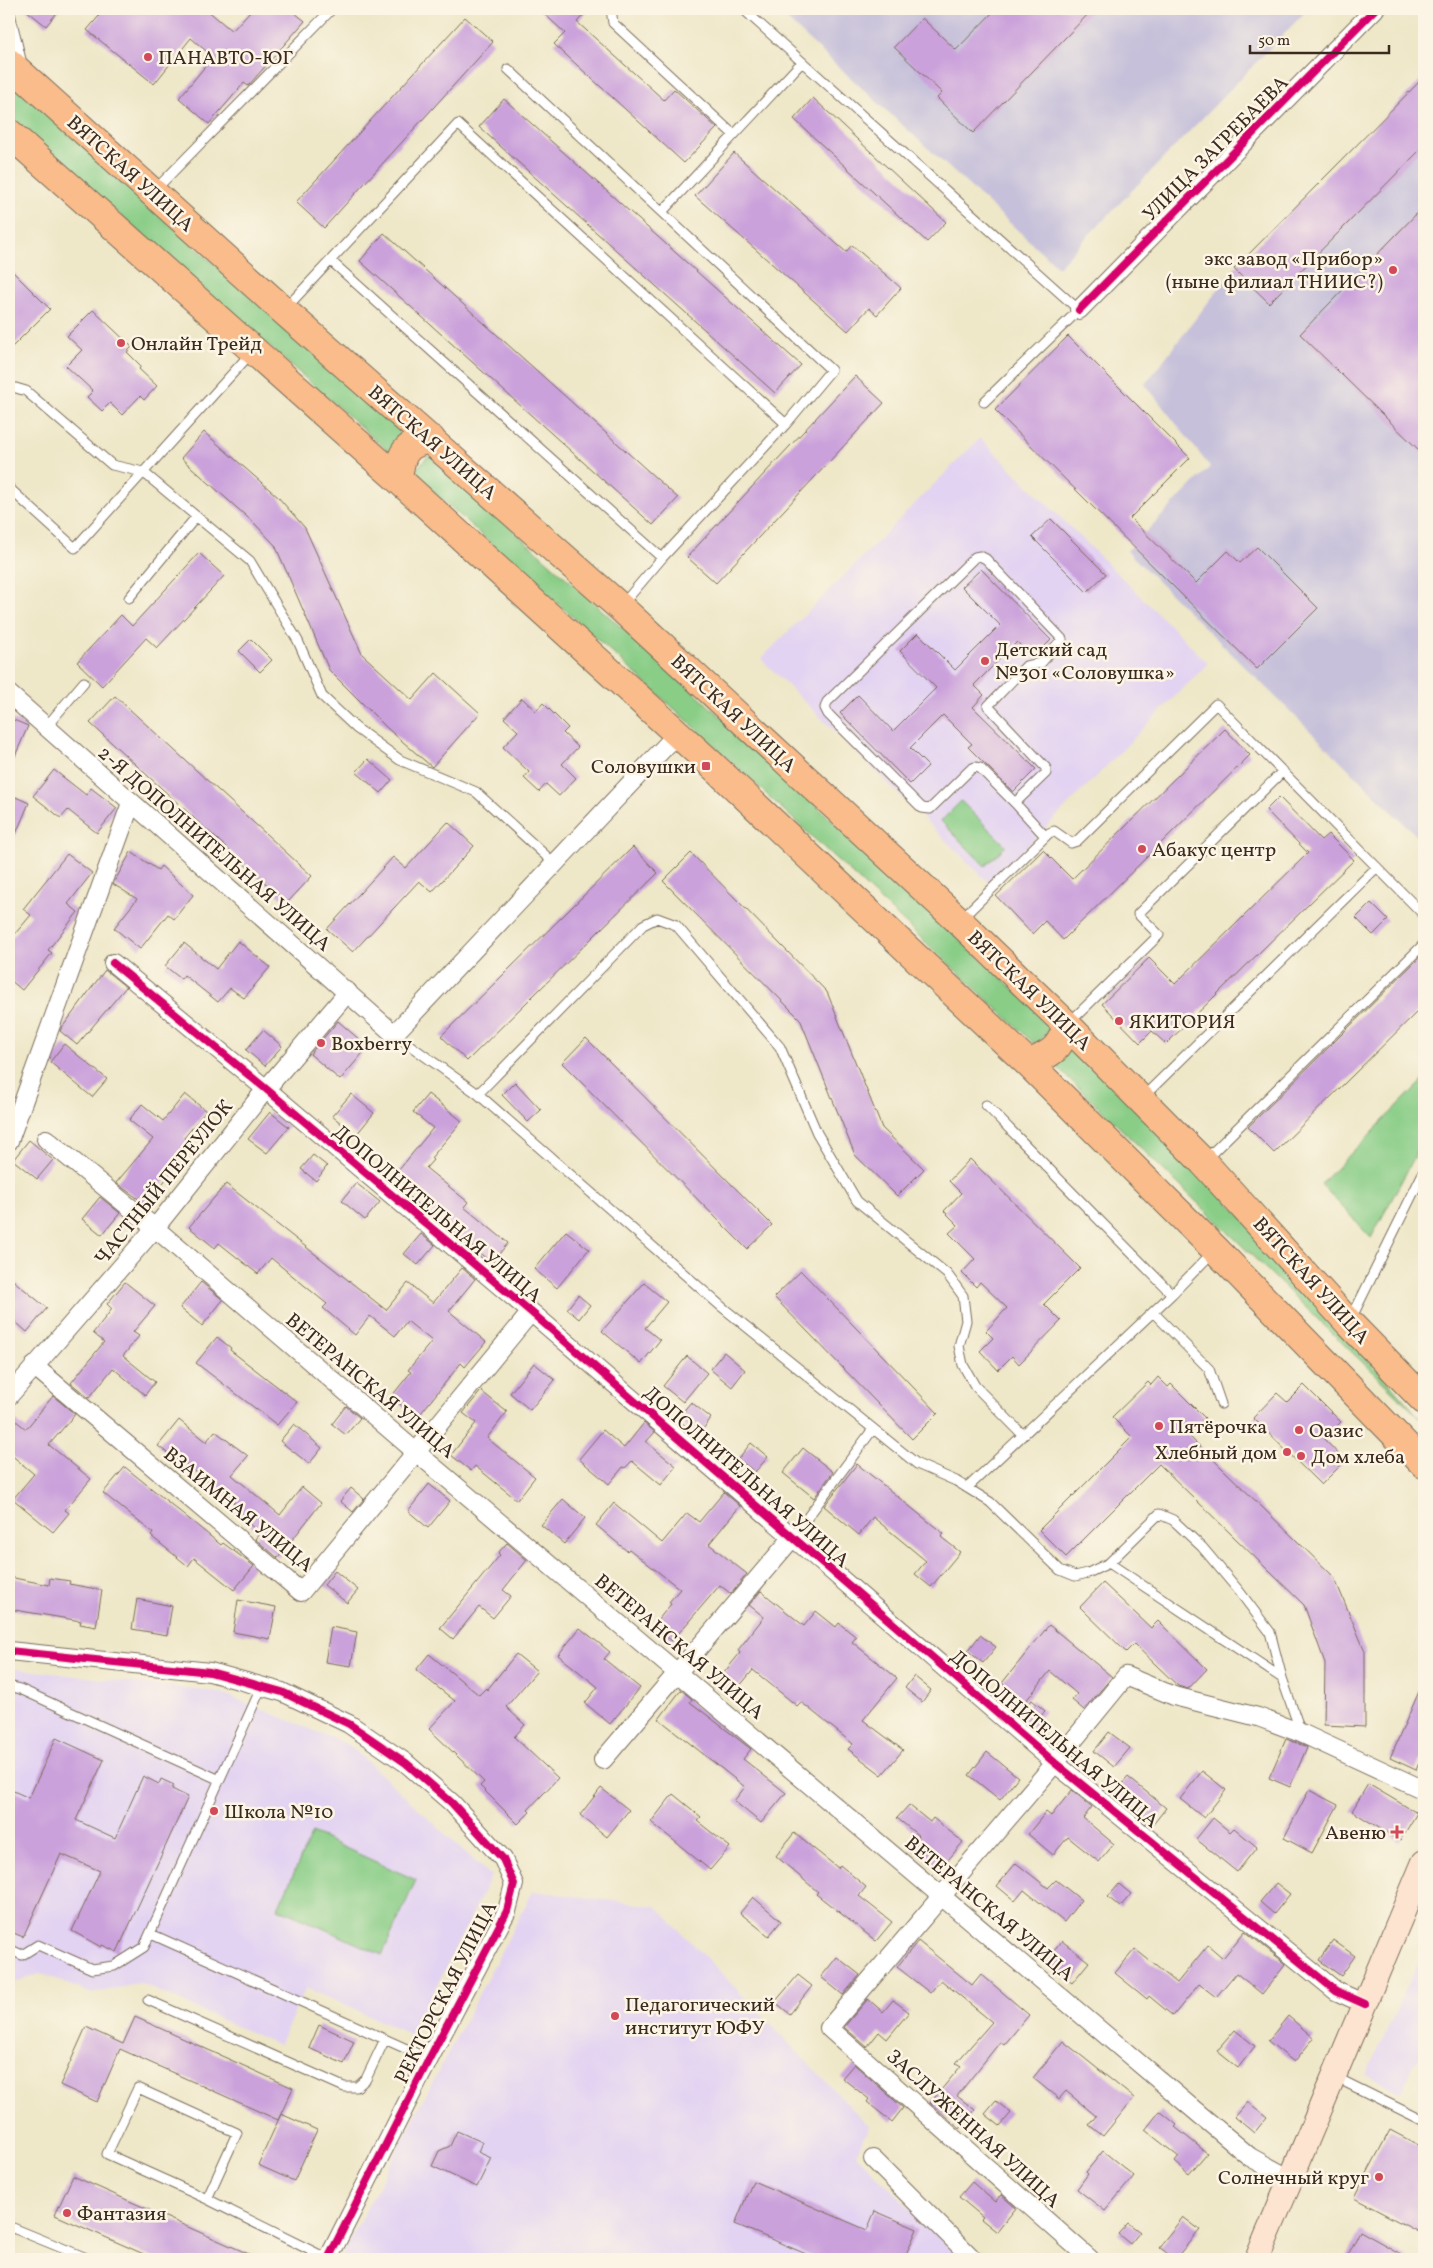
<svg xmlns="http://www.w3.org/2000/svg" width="1433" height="2268" viewBox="0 0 1433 2268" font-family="Vollkorn,serif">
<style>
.built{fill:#e3d3f2}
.industrial{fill:#c6c0da}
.green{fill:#89cd87;stroke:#627c52}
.building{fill:#caa1db}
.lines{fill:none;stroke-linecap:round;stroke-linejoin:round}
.lane-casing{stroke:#7a6c5a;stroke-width:11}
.street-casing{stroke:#7a6c5a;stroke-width:20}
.secondary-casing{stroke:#7a6c5a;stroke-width:26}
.primary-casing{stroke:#7a6c5a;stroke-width:30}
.lane{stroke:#fff;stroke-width:9}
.street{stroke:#fff;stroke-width:18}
.secondary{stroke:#fde4d0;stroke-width:24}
.primary{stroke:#f9bc8a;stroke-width:28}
.cycleway-casing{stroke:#fcf5e5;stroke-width:11}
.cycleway{stroke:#d6006c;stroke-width:8}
.poi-dot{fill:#d1495b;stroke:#fcf5e5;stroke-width:2}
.labels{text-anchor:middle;stroke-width:5;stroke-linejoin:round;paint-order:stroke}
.poi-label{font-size:20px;fill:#3b2a1e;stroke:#fcf5e5;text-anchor:start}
.street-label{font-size:20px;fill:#3b2a1e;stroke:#fcf5e5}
</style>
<rect width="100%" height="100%" fill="#fcf5e5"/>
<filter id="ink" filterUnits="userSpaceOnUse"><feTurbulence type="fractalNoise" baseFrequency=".02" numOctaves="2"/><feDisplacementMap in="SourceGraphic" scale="10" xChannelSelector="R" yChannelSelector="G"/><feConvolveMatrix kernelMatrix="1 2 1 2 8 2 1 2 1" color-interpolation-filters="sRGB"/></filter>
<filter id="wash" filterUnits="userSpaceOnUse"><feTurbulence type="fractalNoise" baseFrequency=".0096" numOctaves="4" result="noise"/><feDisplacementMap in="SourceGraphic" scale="20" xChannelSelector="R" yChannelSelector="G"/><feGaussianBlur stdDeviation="1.12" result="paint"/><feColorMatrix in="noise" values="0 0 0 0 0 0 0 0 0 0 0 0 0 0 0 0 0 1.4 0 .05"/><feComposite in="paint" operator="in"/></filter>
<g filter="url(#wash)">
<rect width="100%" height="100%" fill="#eee7c8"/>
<!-- built -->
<path class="built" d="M980,438L1208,663L990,884L761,659Z
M9,1668L222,1693L349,1745L491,1876L412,2035L306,1988L279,2045L140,1983L92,1994L41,1973L9,1985Z
M533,1891L656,1906L869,2126L856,2155L961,2259H340Z
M1424,1950V2046L1401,2092L1366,2075Z"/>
<!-- industrial -->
<path class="industrial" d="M775,9H1308L1058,267Z
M1424,77V843L1127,551L1210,467L1145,384L1234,269Z"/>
<!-- green -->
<path class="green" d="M9,81L410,439L395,457L9,117Z
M429,455L708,705L1053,1026L1036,1045L690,723L413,473Z
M961,801L1006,846L985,866L941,821Z
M1072,1042L1235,1209L1421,1419L1053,1063Z
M1424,1079V1128L1414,1158L1371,1238L1321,1184Z
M312,1833L416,1880L382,1955L278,1908Z"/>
<g id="blocks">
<!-- building -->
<path class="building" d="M25,9H60L46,26Z
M105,9H206L232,31L252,9H290L305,21L248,86L244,83L209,124L179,98L213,57L191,38L154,84L87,30Z
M539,9H589L577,22L664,100L674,89L717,128L684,163L554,44L565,33Z
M996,9H1093L973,133L937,98L942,93L894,47L922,18L956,50Z
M465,17L493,42L324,228L296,202Z
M1424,77V146L1269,303L1234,269Z
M813,98L946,222L927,242L794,119Z
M504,99L801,365L775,393L479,127Z
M734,153L846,252L852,245L901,288L877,315L869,308L848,331L695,196Z
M1424,206V455L1300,334Z
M384,233L678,498L653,525L360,261Z
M9,268L50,309L9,350Z
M93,310L132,347L127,352L141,366L139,369L157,386L144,400L140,396L122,415L110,403L102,411L87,397L93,391L66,366L82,350L67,336Z
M1068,336L1190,458L1130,518L1196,583L1228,551L1240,563L1257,547L1318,608L1257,669L995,410Z
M855,376L884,403L716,583L687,557Z
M204,432L278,497L305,528L362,654L412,700L436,673L480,713L432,767L387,728L329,670L275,545L255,524L181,458Z
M1051,519L1106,574L1087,592L1032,537Z
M199,553L224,576L157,648L146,638L102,686L77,662L121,615L132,626Z
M981,569L1051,640L1033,658L1017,642L974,685L984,695L973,707L1036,769L1013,792L968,747L972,744L943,715L910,748L928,766L910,784L840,713L858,695L893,731L936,688L900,651L918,633L955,670L1000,625L962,587Z
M251,639L272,660L260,672L239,651Z
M115,696L312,876L287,903L90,723Z
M522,698L536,711L543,703L568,728L563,733L578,747L562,764L576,778L559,796L546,784L539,792L524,778L529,772L503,747L518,731L504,718Z
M9,718L28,726L9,770Z
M1225,729L1250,755L1063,940L1045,921L1032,934L996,896L1043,850L1072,879Z
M368,759L392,780L381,793L356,772Z
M54,770L86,795L91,788L117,808L97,833L68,810L61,818L33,796Z
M9,794L29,803L9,850Z
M1279,797L1321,840L1328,834L1354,860L1166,1044L1152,1031L1140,1043L1102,1004L1149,958L1175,984L1308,853L1266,810Z
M448,822L474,846L432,892L419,881L353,952L327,929L393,857L406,868Z
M633,847L658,873L467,1061L441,1036Z
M131,852L158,870L161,866L193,895L174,919L168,914L140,949L114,928L137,899L113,884Z
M691,853L827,992L882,1128L924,1169L897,1196L855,1155L800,1019L663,881Z
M67,854L92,873L68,904L78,912L48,950L52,953L22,990L9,979V941L31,915L23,909Z
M1371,903L1388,920L1373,935L1356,918Z
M238,941L270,967L244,998L230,988L218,1002L184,975L181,979L165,966L184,943L216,969Z
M1424,953V1005L1274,1153L1248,1127Z
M105,970L126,987L77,1045L60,1031L61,1029Z
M338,1021L368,1047L340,1080L310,1054Z
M263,1030L282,1046L265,1066L246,1050Z
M586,1038L772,1225L747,1249L562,1063Z
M64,1044L107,1079L92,1097L50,1062Z
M515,1082L541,1110L528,1122L502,1095Z
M185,1094L206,1111L184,1138L191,1143L172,1166L174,1168L147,1205L116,1183L153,1139L129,1120L142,1104L163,1121Z
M351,1094L374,1113L356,1135L332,1116Z
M428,1094L462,1121L431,1158L433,1160L426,1168L468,1202L464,1207L508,1243L492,1263L435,1217L436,1215L426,1208L429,1204L394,1176L433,1128L413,1112Z
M270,1112L289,1127L267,1153L248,1139Z
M29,1140L53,1160L37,1179L13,1160Z
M313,1155L327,1166L316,1181L301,1169Z
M970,1159L1080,1268L1044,1304L1061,1321L1019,1364L1012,1356L998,1370L980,1351L993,1338L986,1331L1007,1308L980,1282L976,1287L962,1273L975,1259L949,1233L958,1225L944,1211L961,1193L949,1181Z
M356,1183L380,1202L365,1220L342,1201Z
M226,1184L386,1310L408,1283L433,1303L462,1268L475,1279L449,1311L486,1342L465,1367L461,1363L417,1418L391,1397L411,1372L408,1370L432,1341L407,1321L395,1336L370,1316L355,1335L323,1308L327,1304L271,1258L258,1274L219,1243L215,1248L189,1227Z
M100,1197L120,1213L102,1235L82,1219Z
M566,1231L589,1249L557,1288L534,1269Z
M421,1234L435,1245L418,1265L404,1254Z
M801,1271L938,1413L912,1439L774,1297Z
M9,1277L47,1308L27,1332L9,1316Z
M125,1282L155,1306L133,1332L139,1336L123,1356L155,1382L145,1395L113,1368L89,1398L71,1383L104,1342L93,1333L112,1309L107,1304Z
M201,1282L223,1300L202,1326L180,1308Z
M644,1283L667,1302L645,1328L660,1340L641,1364L602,1331Z
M578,1295L590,1305L579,1319L567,1309Z
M217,1337L231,1348L230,1350L297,1402L277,1425L196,1363Z
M724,1352L745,1370L732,1387L710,1369Z
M687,1356L707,1373L683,1402L663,1386Z
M534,1363L555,1380L530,1410L510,1393Z
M1158,1377L1168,1387L1171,1384L1205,1418L1188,1435L1334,1577L1365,1651V1727L1324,1725L1325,1663L1304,1605L1159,1464L1066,1557L1039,1530L1132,1437L1112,1417L1148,1382L1151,1385Z
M1304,1385L1341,1422L1324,1439L1345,1461L1321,1485L1253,1418L1277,1393L1287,1402Z
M481,1391L507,1412L487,1438L535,1477L517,1500L475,1466L471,1471L451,1455L476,1423L463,1413Z
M53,1396L75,1414L49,1445L91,1479L65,1510L69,1513L53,1532L13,1499L34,1474L9,1453V1415L26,1429Z
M691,1402L711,1418L698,1436L677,1419Z
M346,1406L360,1418L346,1435L332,1424Z
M179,1420L206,1442L215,1431L248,1456L232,1475L280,1515L302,1487L321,1503L278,1558L255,1539L260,1533L233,1511L238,1506L181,1460L179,1462L158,1446Z
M644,1423L655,1432L646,1442L676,1466L661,1485L632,1461L625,1468L623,1467L609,1484L579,1459L603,1430L624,1448Z
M294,1424L322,1448L309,1464L280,1441Z
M751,1443L768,1457L755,1472L738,1459Z
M803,1448L833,1472L814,1498L783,1473Z
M857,1464L944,1534L941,1537L960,1552L931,1587L915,1574L926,1561L873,1517L859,1535L824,1506Z
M125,1467L221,1545L223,1543L254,1566L234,1590L194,1558L188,1566L151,1536L153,1533L103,1493Z
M429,1484L450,1501L428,1528L408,1511Z
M351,1488L364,1499L353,1512L340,1501Z
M724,1492L740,1506L709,1544L747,1574L731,1594L720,1585L672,1641L653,1626L671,1604L669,1602L680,1589L629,1549L627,1551L596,1525L614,1503L662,1543L687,1513L699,1522Z
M563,1499L585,1518L564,1544L541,1525Z
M507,1543L527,1560L503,1590L511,1596L493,1618L479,1607L453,1639L440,1628L500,1555L498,1553Z
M335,1571L358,1590L347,1603L324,1585Z
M9,1577L49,1585L50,1578L70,1581L69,1584L102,1590L96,1627L80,1624L81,1621L9,1609Z
M1103,1583L1151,1628L1158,1621L1207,1669L1188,1689L1178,1686L1134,1644L1126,1652L1080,1607Z
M761,1591L804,1626L816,1611L836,1627L839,1623L856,1637L852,1642L897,1678L863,1720L903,1750L882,1775L848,1749L853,1744L801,1702L797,1706L753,1670L730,1698L714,1685L740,1653L738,1650L764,1617L749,1605Z
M137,1599L172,1606L167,1635L132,1629Z
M238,1600L276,1607L270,1639L233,1632Z
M1049,1625L1112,1677L1084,1710L1072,1700L1077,1694L1050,1671L1025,1702L1002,1683Z
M331,1627L357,1632L351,1666L325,1662Z
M580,1628L610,1652L604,1659L640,1688L610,1724L585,1703L598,1687L558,1655Z
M980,1635L996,1647L983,1663L968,1651Z
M429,1654L479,1695L486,1688L487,1690L516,1654L537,1671L506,1707L525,1725L514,1737L558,1778L528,1810L530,1812L518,1824L480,1786L484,1782L429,1729L455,1701L416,1670Z
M914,1676L931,1690L922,1702L905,1688Z
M1424,1680V1752L1416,1770L1390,1758Z
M681,1690L692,1699L690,1702L751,1749L743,1759L786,1793L761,1823L734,1801L745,1787L659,1719Z
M1032,1700L1045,1711L1032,1727L1019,1716Z
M1109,1732L1130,1748L1114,1767L1094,1751Z
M56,1738L104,1760L76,1820L115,1838L143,1776L159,1784L161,1779L174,1785L172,1789L188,1797L117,1952L102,1945L101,1947L72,1931L100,1871L61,1854L23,1937L9,1931V1789L29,1798Z
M1286,1739L1307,1747L1290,1787L1269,1778Z
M987,1752L1018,1777L1000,1800L969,1775Z
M1202,1771L1226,1790L1204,1818L1180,1799Z
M1128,1777L1166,1808L1151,1827L1112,1796Z
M1368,1784L1417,1813L1400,1841L1352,1811Z
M601,1788L629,1810L607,1837L580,1815Z
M1072,1790L1092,1807L1083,1818L1114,1844L1099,1862L1068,1837L1053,1855L1028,1834L1046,1812L1051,1816Z
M1309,1790L1338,1805L1312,1853L1284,1838Z
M673,1794L701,1817L697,1821L730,1847L710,1870L651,1822Z
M909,1805L930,1822L933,1818L963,1842L939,1871L910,1847L919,1836L897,1818Z
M1213,1818L1230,1832L1234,1828L1257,1847L1237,1872L1196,1839Z
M794,1833L838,1868L840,1865L866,1887L859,1896L892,1922L876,1941L816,1894L818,1892L776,1856Z
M1016,1863L1048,1888L1056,1880L1081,1900L1064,1922L1024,1890L1015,1901L997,1886Z
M1276,1883L1290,1894L1274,1914L1260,1902Z
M1119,1884L1131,1894L1120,1907L1108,1897Z
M753,1897L781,1921L769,1936L740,1913Z
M1245,1931L1286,1964L1262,1994L1236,1973L1216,1997L1199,1984L1173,2016L1149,1996L1147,1999L1115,1973L1135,1949L1177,1983L1208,1945L1223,1958Z
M1333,1940L1355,1956L1341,1976L1319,1960Z
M918,1941L972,1985L981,1974L1029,2015L1004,2045L1000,2042L957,2096L975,2110L960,2129L930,2103L961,2066L956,2063L992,2022L941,1980L930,1993L897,1967Z
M1062,1941L1089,1962L1072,1983L1045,1962Z
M837,1957L860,1975L843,1995L821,1977Z
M798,1975L812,1986L790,2014L775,2002Z
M868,1999L883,2012L893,2000L909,2012L887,2039L879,2032L867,2047L844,2027Z
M1288,2016L1314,2038L1294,2062L1268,2041Z
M135,2017L293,2088L278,2120L120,2049L97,2102L60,2085L86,2027L123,2044Z
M319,2025L354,2041L344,2064L309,2048Z
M1235,2030L1255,2046L1238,2068L1217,2051Z
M1063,2041L1134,2098L1103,2136L1089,2125L1096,2116L1066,2091L1059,2099L1033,2078Z
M854,2064L903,2108L892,2122L867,2102L869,2099L842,2078Z
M996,2101L1011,2113L1000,2126L985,2114Z
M1248,2102L1267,2117L1254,2133L1235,2117Z
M1160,2111L1177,2125L1175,2127L1207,2153L1189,2174L1175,2162L1179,2157L1145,2130Z
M281,2114L317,2130L294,2181L258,2165Z
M1390,2130L1424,2148V2235L1354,2198Z
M457,2131L482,2142L478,2152L491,2158L477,2187L432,2166L439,2151L450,2146Z
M1103,2151L1134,2176L1105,2211L1077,2189L1088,2174L1086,2172Z
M73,2176L260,2259H155L55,2215Z
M753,2181L867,2230L875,2211L917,2229L904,2259H818L735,2224Z
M972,2182L995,2202L1001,2195L1016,2208L997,2232L981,2219L983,2217L959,2197Z
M1183,2217L1200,2230L1175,2259L1159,2247Z
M1128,2223L1140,2232L1130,2244L1118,2234Z
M1360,2231L1410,2259H1346Z"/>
</g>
</g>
<g filter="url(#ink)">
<use href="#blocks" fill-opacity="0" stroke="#7a6c5a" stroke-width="1"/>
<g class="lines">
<!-- lane casing -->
<g class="lane-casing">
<path id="lane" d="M9,9L22,64
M611,9L613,23L734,135
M743,9L1079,310L984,402
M508,69L831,370L786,424
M154,191L332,9
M662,212L802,62
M331,261L662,558
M285,309L458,124L786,424L662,558L622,605
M9,386L26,391L112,465L143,472L250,561L298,641L322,696L356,728L400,760L476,792L555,864
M9,488L75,548L251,353
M129,598L196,517
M46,727L84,682
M1015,803L980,768L975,767L971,769L930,809L922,808L828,714L825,708L827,702L975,557L980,556L986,559L1062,639L1041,663L1026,666L988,706L1046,768V773L1015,803L1045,836
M961,919L1049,833L1054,831L1071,843L1077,841L1216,704L1424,915
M1069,1023L1159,935L1138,914L1283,771
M394,1034L478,1094L722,1307L917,1464L956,1481L990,1502L1060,1570L1075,1576L1088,1573L1109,1563L1282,1678L1301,1733
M478,1094L643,925L657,918L676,925L780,1047L817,1133L857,1201L947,1274L963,1296L966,1321L959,1346L963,1365L975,1386L1023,1435
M1142,1098L1377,867
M986,1105L1172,1294
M1205,1160L1424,944
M1153,1312L1209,1369L1221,1404
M1350,1321L1424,1171
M967,1488L1172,1294L1214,1251
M793,1537L873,1429
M1109,1563L1159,1514L1173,1520L1202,1547L1239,1591L1270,1632L1282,1678
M9,1686L20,1689L220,1780
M151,1934L429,2059
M9,1949L22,1955L38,1945L92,1969L114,1966L144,1947L262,1686
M148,2000L344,2087H357L366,2079L385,2039
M1335,2077L1424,2121
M207,2199L237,2133L138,2088L107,2154L207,2199L328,2259
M9,2230L13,2228L89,2259"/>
</g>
<!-- street casing -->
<g class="street-casing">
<path id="street" d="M1079,310L1375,9
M9,694L394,1034L678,733
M113,963L266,1089L531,1312L1055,1763L1336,1991L1365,2004
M46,1139L155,1228L416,1452L1250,2157L1292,2180
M9,1141L131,803
M34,1366L301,1592L531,1312
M9,1396L155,1228L266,1089L348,992
M9,1651L210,1672L282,1692L349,1724L406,1763L452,1803L503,1859L514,1884L507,1911L429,2059L328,2259
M603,1760L793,1537
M873,2159L973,2259
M1090,2259L829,2028L1055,1763L1126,1676L1174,1696L1258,1717L1301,1733L1424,1790"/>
</g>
<!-- secondary casing -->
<g class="secondary-casing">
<path id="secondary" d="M1257,2259L1424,1862"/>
</g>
<!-- primary casing -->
<g class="primary-casing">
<path id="primary" d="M9,63L284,311L620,607L959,921L1067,1025L1203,1162L1349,1323L1424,1400
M9,133L398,479L710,763L1029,1064L1216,1250L1424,1464
M398,479C401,454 404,444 431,439
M1029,1064C1051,1053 1060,1050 1067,1025"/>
</g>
<!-- lane -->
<use href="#lane" class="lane"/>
<!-- street -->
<use href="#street" class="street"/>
<!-- secondary -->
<use href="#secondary" class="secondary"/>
<!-- primary -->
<use href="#primary" class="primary"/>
<!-- cycleway casing -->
<g class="cycleway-casing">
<path id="cycleway" d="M1079,310L1375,9
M113,963L266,1089L531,1312L1055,1763L1336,1991L1365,2004
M9,1651L210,1672L282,1692L349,1724L406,1763L452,1803L503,1859L514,1884L507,1911L429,2059L328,2259"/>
</g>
<!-- cycleway -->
<use href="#cycleway" class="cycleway"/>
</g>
</g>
<!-- markers -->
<g class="poi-dot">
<circle cx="148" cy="57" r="5"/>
<circle cx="1393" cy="270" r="5"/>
<circle cx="121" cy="343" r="5"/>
<circle cx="985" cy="661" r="5"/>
<rect x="701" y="761" width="10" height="10" rx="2.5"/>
<circle cx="1142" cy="849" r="5"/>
<circle cx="1119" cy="1021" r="5"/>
<circle cx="321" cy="1043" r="5"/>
<circle cx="1159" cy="1426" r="5"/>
<circle cx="1299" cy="1430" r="5"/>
<circle cx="1287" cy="1452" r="5"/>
<circle cx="1301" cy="1456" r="5"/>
<circle cx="214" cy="1811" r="5"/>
<path d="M1394.5 1824.5h5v5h5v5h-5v5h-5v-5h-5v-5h5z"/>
<circle cx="615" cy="2016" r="5"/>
<circle cx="1379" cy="2177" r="5"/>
<circle cx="67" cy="2213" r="5"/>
</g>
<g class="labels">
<!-- poi labels -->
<g class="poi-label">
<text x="158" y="64">ПАНАВТО-ЮГ</text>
<text x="1383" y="265" text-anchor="end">экс завод «Прибор»<tspan x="1383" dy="23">(ныне филиал ТНИИС?)</tspan></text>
<text x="131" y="350">Онлайн Трейд</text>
<text x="995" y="656">Детский сад<tspan x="995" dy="23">№301 «Соловушка»</tspan></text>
<text x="696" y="773" text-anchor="end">Соловушки</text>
<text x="1152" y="856">Абакус центр</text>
<text x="1129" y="1028">ЯКИТОРИЯ</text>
<text x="331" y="1050">Boxberry</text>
<text x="1169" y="1433">Пятёрочка</text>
<text x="1309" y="1437">Оазис</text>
<text x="1277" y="1459" text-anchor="end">Хлебный дом</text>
<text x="1311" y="1463">Дом хлеба</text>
<text x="224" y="1818">Школа №10</text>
<text x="1386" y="1839" text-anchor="end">Авеню</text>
<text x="625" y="2011">Педагогический<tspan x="625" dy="23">институт ЮФУ</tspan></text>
<text x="1369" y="2184" text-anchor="end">Солнечный круг</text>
<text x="77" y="2220">Фантазия</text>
</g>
<!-- street labels -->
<g class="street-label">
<text transform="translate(1215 148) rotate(-45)" y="7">УЛИЦА ЗАГРЕБАЕВА</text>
<text transform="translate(131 173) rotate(42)" y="7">ВЯТСКАЯ УЛИЦА</text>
<text transform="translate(433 442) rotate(41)" y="7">ВЯТСКАЯ УЛИЦА</text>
<text transform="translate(734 713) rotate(43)" y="7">ВЯТСКАЯ УЛИЦА</text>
<text transform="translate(215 848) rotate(41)" y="7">2-Я ДОПОЛНИТЕЛЬНАЯ УЛИЦА</text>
<text transform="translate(1030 990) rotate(44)" y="7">ВЯТСКАЯ УЛИЦА</text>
<text transform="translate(163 1182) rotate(-51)" y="7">ЧАСТНЫЙ ПЕРЕУЛОК</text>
<text transform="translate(438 1213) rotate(40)" y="7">ДОПОЛНИТЕЛЬНАЯ УЛИЦА</text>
<text transform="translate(1312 1280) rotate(48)" y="7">ВЯТСКАЯ УЛИЦА</text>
<text transform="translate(371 1385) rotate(40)" y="7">ВЕТЕРАНСКАЯ УЛИЦА</text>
<text transform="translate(747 1476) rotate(41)" y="7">ДОПОЛНИТЕЛЬНАЯ УЛИЦА</text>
<text transform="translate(239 1509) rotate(39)" y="7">ВЗАИМНАЯ УЛИЦА</text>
<text transform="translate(680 1646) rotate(40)" y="7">ВЕТЕРАНСКАЯ УЛИЦА</text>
<text transform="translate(1055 1738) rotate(40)" y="7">ДОПОЛНИТЕЛЬНАЯ УЛИЦА</text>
<text transform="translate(990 1908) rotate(40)" y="7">ВЕТЕРАНСКАЯ УЛИЦА</text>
<text transform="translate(445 1992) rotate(-63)" y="7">РЕКТОРСКАЯ УЛИЦА</text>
<text transform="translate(974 2128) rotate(42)" y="7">ЗАСЛУЖЕННАЯ УЛИЦА</text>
</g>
</g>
<!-- margin -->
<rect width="1433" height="2268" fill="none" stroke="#fcf5e5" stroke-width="30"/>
<!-- scale -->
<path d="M1250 45v8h139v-8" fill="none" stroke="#3b2a1e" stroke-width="2.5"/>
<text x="1258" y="45" font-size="15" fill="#3b2a1e" stroke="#fcf5e5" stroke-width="4" paint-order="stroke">50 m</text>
</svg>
